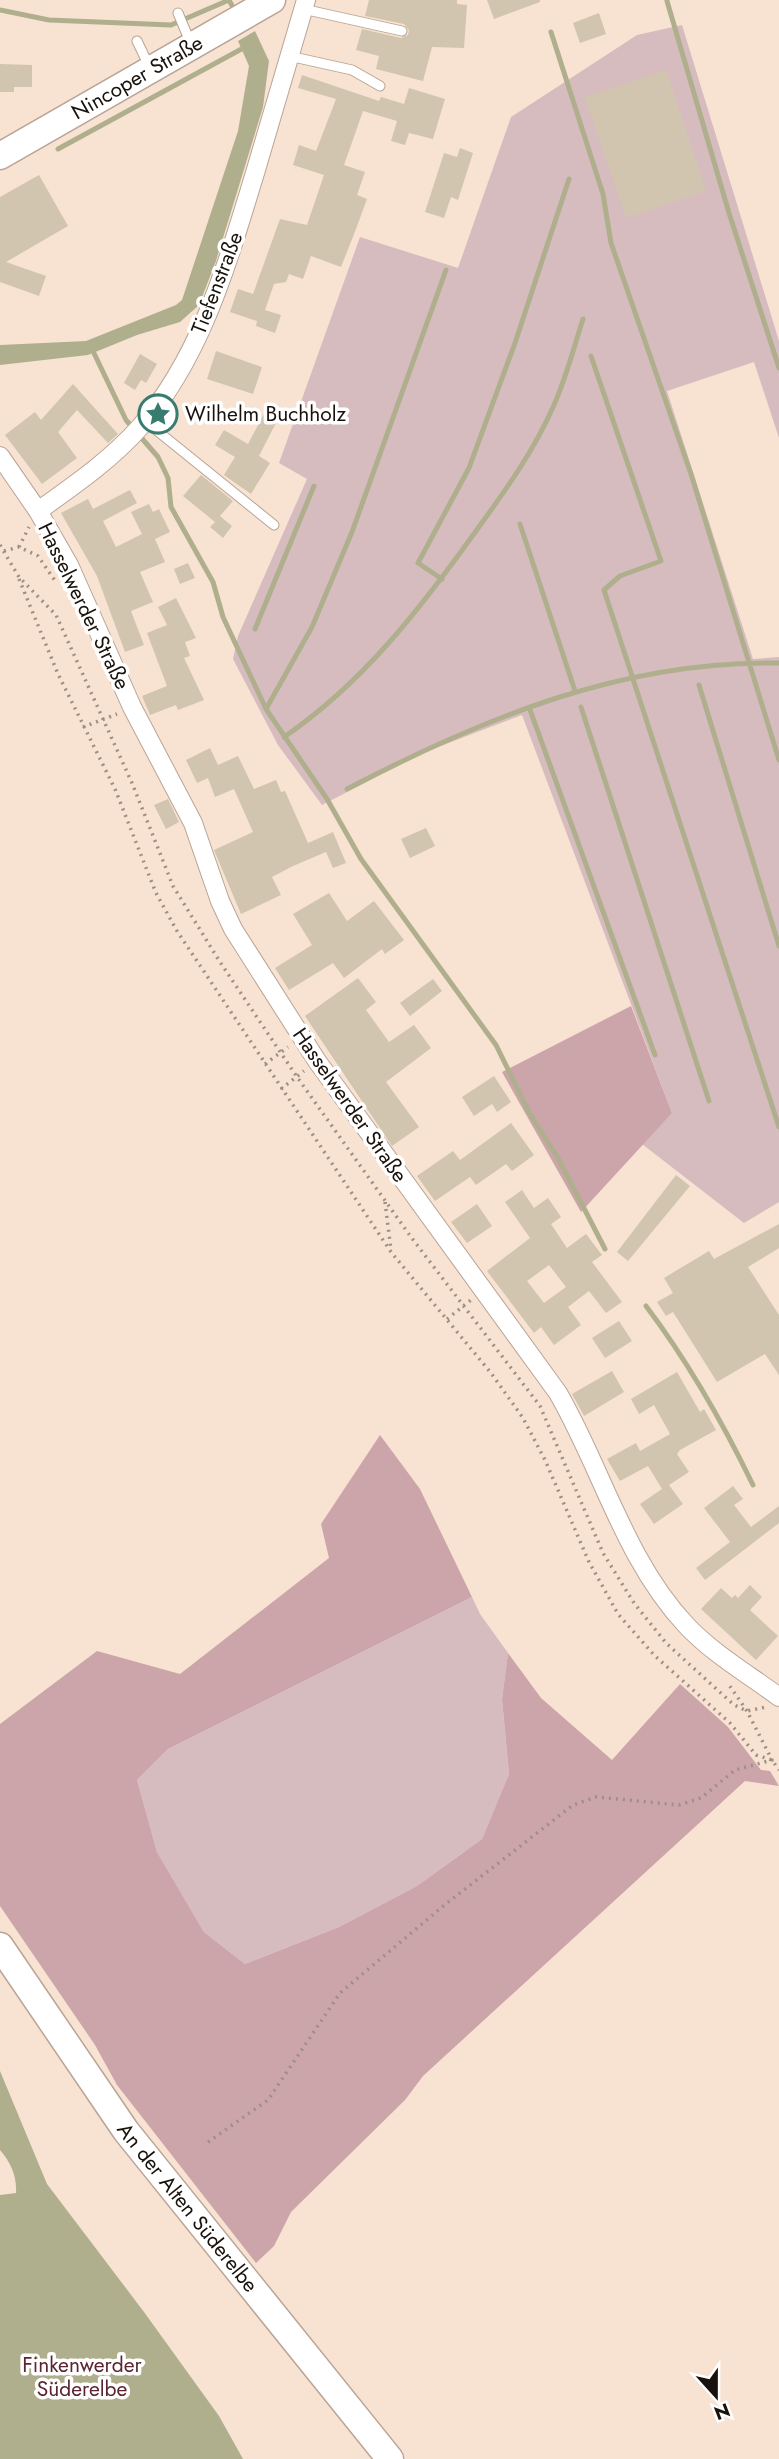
<svg xmlns="http://www.w3.org/2000/svg" width="779" height="2459" viewBox="0 0 779 2459" font-family="Jost,sans-serif">
<style>
.green{fill:#d6bcbf}
.forest{fill:#cca5aa}
.water{fill:#b0af8d}
.lines{fill:none;stroke-linecap:round;stroke-linejoin:round}
.stream{stroke:#b0af8d;stroke-width:5}
.building{fill:#d1c5af;fill-rule:evenodd}
.lane-casing{stroke:#b9a495;stroke-width:11}
.street-casing{stroke:#b9a495;stroke-width:20}
.secondary-casing{stroke:#b9a495;stroke-width:29}
.path{stroke:#9f8f83;stroke-width:3.5;stroke-dasharray:2 5;stroke-linecap:butt}
.lane{stroke:#fff;stroke-width:9}
.street{stroke:#fff;stroke-width:18}
.secondary{stroke:#fff;stroke-width:26}
.labels{text-anchor:middle;stroke-width:7;stroke-linejoin:round;paint-order:stroke}
.street-label{font-size:21px;fill:#19120c;stroke:#fff}
.poi-label{font-size:21px;fill:#19120c;stroke:#fff;text-anchor:start}
.park-label{font-size:21px;fill:#5a2631;stroke:#fff}
</style>
<rect width="100%" height="100%" fill="#f8e2d2"/>
<!-- green -->
<path class="green" d="M682,25L779,341V438L754,362L667,391L753,659L779,657V1202L744,1223L642,1144L672,1113L522,715L425,752L322,805L278,745L233,659L238,636L307,479L279,463L360,237L458,268L511,117L637,35Z
M472,1597L480,1614L508,1653L502,1699L509,1774L482,1839L417,1886L339,1927L245,1964L204,1932L157,1852L137,1780L168,1749Z"/>
<!-- forest -->
<path class="forest" d="M631,1006L672,1113L581,1212L502,1072Z
M380,1435L420,1489L472,1597L168,1749L137,1780L157,1852L204,1932L245,1964L339,1927L417,1886L482,1839L509,1774L502,1699L508,1653L541,1698L612,1760L680,1684L728,1727L761,1770L770,1771L779,1786L745,1781L423,2076L405,2100L291,2212L274,2246L256,2263L117,2085L95,2045L0,1906V1724L97,1651L180,1674L329,1558L321,1524Z"/>
<!-- water -->
<path class="water" d="M255,31L269,61L263,107L216,261L199,305L180,322L137,335L88,355L0,365V345L86,341L176,305L182,300L238,131L249,66L238,41Z
M0,2071L47,2184L144,2312L219,2416L243,2459H0V2195L16,2193C17,2176 11,2163 0,2150Z"/>
<g class="lines">
<!-- stream -->
<path class="stream" d="M229,0L236,13
M667,1L729,213L779,368
M0,10L49,20L171,25L229,0
M551,32L603,194L611,243L691,474L779,760
M58,149L247,46
M92,349L126,420L158,457L168,478L171,507L213,582L223,617L266,709L327,799L361,859L496,1045L530,1114L558,1158L605,1249
M591,356L661,561L620,576L604,590L779,1127
M520,524L575,691
M442,579L418,563L469,468L515,343L569,179
M255,629L314,486
M699,685L779,946
M529,707L655,1055
M581,707L709,1101
M266,709L312,627L352,532L446,270
M284,737C363,683 420,609 476,531C505,491 534,451 554,405C566,378 574,347 583,319
M347,789C483,718 624,660 779,663
M646,1306C689,1363 722,1421 753,1485"/>
</g>
<!-- building -->
<path class="building" d="M369,0H457V4L467,5L464,48L432,47L423,81L376,69L379,56L356,50L362,29L401,38L408,35L409,30L404,24L365,16Z
M487,0H540V2L494,19Z
M599,13L606,34L580,43L573,23Z
M0,64L32,65V87H14V92H0Z
M666,70L706,191L626,218L585,97Z
M302,75L379,101L381,97L404,104L409,88L445,99L433,139L409,133L405,145L391,141L397,121L363,111L344,165L365,172L357,195L367,199L356,229L341,267L311,256L303,279L289,274L286,282L274,284L265,310L281,315L275,333L256,326L257,321L230,312L238,289L253,294L280,219L307,225L324,175L293,165L299,145L316,151L336,99L298,88Z
M460,148L473,153L458,200L451,197L444,218L425,212L444,153L457,157Z
M39,175L68,226L6,262L46,276L39,296L0,282V197Z
M216,351L262,367L253,394L207,379Z
M140,354L157,364L146,383L141,380L135,390L124,383Z
M73,384L118,434L108,443L77,410L58,432L77,458L42,484L5,435L35,412L41,420Z
M267,408L280,415L259,456L270,463L251,494L224,475L235,457L215,445L224,430L248,444Z
M201,475L233,501L220,516L232,526L223,538L210,527L215,522L183,496Z
M130,490L137,503L103,521L116,547L142,534L131,512L149,504L153,512L159,509L170,532L155,539L165,562L140,572L153,602L131,611L144,645L125,652L97,576L61,513L88,499L93,509Z
M188,563L195,578L180,584L174,569Z
M176,598L196,638L185,642L190,656L184,658L204,700L178,710L176,705L150,715L142,696L167,686L147,633L167,625L158,607Z
M210,748L218,765L238,756L254,789L276,780L281,792L285,791L308,843L333,832L346,863L333,868L326,852L293,866L272,877L281,895L241,914L214,850L253,832L234,789L215,797L208,778L197,783L186,760Z
M168,799L179,822L166,829L154,805Z
M426,828L435,846L410,858L401,839Z
M329,893L347,921L374,901L404,940L385,954L382,949L344,978L333,963L289,990L275,968L312,945L293,914Z
M358,978L376,1002L366,1010L389,1042L414,1025L431,1048L386,1082L419,1127L392,1146L305,1016Z
M433,979L442,991L410,1016L400,1003Z
M494,1076L511,1102L497,1112L492,1104L474,1116L462,1097Z
M511,1123L534,1155L512,1171L506,1164L476,1185L470,1177L435,1201L417,1176L453,1151L460,1160Z
M676,1175L690,1186L628,1261L617,1252Z
M522,1190L534,1208L548,1198L561,1217L551,1224L567,1248L586,1234L602,1255L592,1262L622,1302L606,1313L589,1291L568,1307L581,1325L554,1345L541,1327L534,1333L487,1271L530,1238L505,1202ZM549,1265L566,1287L544,1303L527,1281Z
M477,1204L492,1226L467,1243L451,1222Z
M779,1224V1248L748,1267L779,1315V1375L765,1354L717,1382L673,1312L666,1316L657,1302L673,1293L664,1278L709,1251L714,1259Z
M619,1321L632,1341L605,1358L592,1338Z
M612,1371L624,1392L584,1416L572,1394Z
M677,1372L700,1412L704,1409L716,1430L680,1450L677,1454L689,1472L669,1485L683,1504L654,1524L640,1504L662,1489L648,1466L620,1481L607,1459L636,1443L640,1451L670,1434L654,1405L639,1414L631,1399Z
M733,1486L743,1499L734,1505L751,1527L779,1506V1523L705,1580L696,1568L730,1542L704,1508Z
M750,1585L762,1597L750,1610L778,1636L756,1660L701,1609L721,1588L732,1598L735,1595L738,1598Z"/>
<g class="lines">
<!-- lane casing -->
<g class="lane-casing">
<path id="lane" d="M303,9L402,31
M178,13L191,44
M137,41L150,68
M289,56L352,70L380,86
M145,421L274,525"/>
</g>
<!-- street casing -->
<g class="street-casing">
<path id="street" d="M0,456L38,511L69,565L132,707L193,823L220,901L233,929L317,1061L558,1393C602,1469 625,1560 686,1625C712,1653 748,1674 779,1697
M38,511C73,486 111,460 140,427C202,356 228,261 255,173C272,115 289,58 306,0"/>
</g>
<!-- secondary casing -->
<g class="secondary-casing">
<g id="secondary">
<path id="s1" d="M0,156L272,0"/>
<path id="s2" d="M0,1946L126,2131L390,2459"/>
</g>
</g>
<!-- path -->
<path class="path" d="M0,545L19,577L56,615L132,783L173,886L220,962L297,1077L411,1237L540,1406L603,1553L634,1603L666,1643L734,1705L747,1711L766,1707
M19,547L29,527
M4,551L19,547L38,556L56,582
M19,579L58,674L115,789L156,893L177,931L391,1252L491,1373L523,1418L545,1460L589,1562L618,1614L655,1656L730,1723L756,1755L772,1760L779,1770
M83,727L117,714
M265,1064L288,1047
M281,1089L304,1071
M385,1202L391,1250
M447,1319L471,1300
M208,2142L268,2100L340,1993L442,1907L573,1805L596,1797L679,1805L701,1798L735,1770L772,1760L747,1711L727,1682"/>
<!-- lane -->
<use href="#lane" class="lane"/>
<!-- street -->
<use href="#street" class="street"/>
<!-- secondary -->
<use href="#secondary" class="secondary"/>
</g>
<!-- icons -->
<defs>
<g id="sight-ring" transform="scale(2.0125)"><circle r="9.5" fill="#fff" stroke="#387c6f" stroke-width="1.5"/><path d="M0-6L1.8-2.2L6-1.7L2.9 1.2L3.7 5.4L0 3.3L-3.7 5.4L-2.9 1.2L-6-1.7L-1.8-2.2Z" fill="#387c6f"/></g>
</defs>
<g fill-rule="evenodd">
<use href="#sight-ring" x="158" y="414"/>
</g>
<g class="labels">
<!-- street labels -->
<g class="street-label">
<text dy="7" stroke="none"><textPath href="#s1" startOffset="158">Nincoper Straße</textPath></text>
<text transform="translate(217 283) rotate(-69)" y="7">Tiefenstraße</text>
<text transform="translate(84 606) rotate(64)" y="7">Hasselwerder Straße</text>
<text transform="translate(350 1105) rotate(55)" y="7">Hasselwerder Straße</text>
<text dy="7" stroke="none"><textPath href="#s2" startOffset="322">An der Alten Süderelbe</textPath></text>
</g>
<!-- poi labels -->
<g class="poi-label">
<text x="185" y="421">Wilhelm Buchholz</text>
</g>
<!-- park labels -->
<g class="park-label">
<text x="82" y="2372">Finkenwerder<tspan x="82" dy="24">Süderelbe</tspan></text>
</g>
</g>
<!-- north arrow -->
<g transform="translate(716 2396) rotate(159)" stroke="#ffffff" stroke-width="5" paint-order="stroke">
<path d="M0-5L12 26L0 18L-12 26Z" fill="#19120c"/>
<text y="-10" font-size="19" font-weight="bold" text-anchor="middle" fill="#19120c">N</text>
</g>
</svg>
